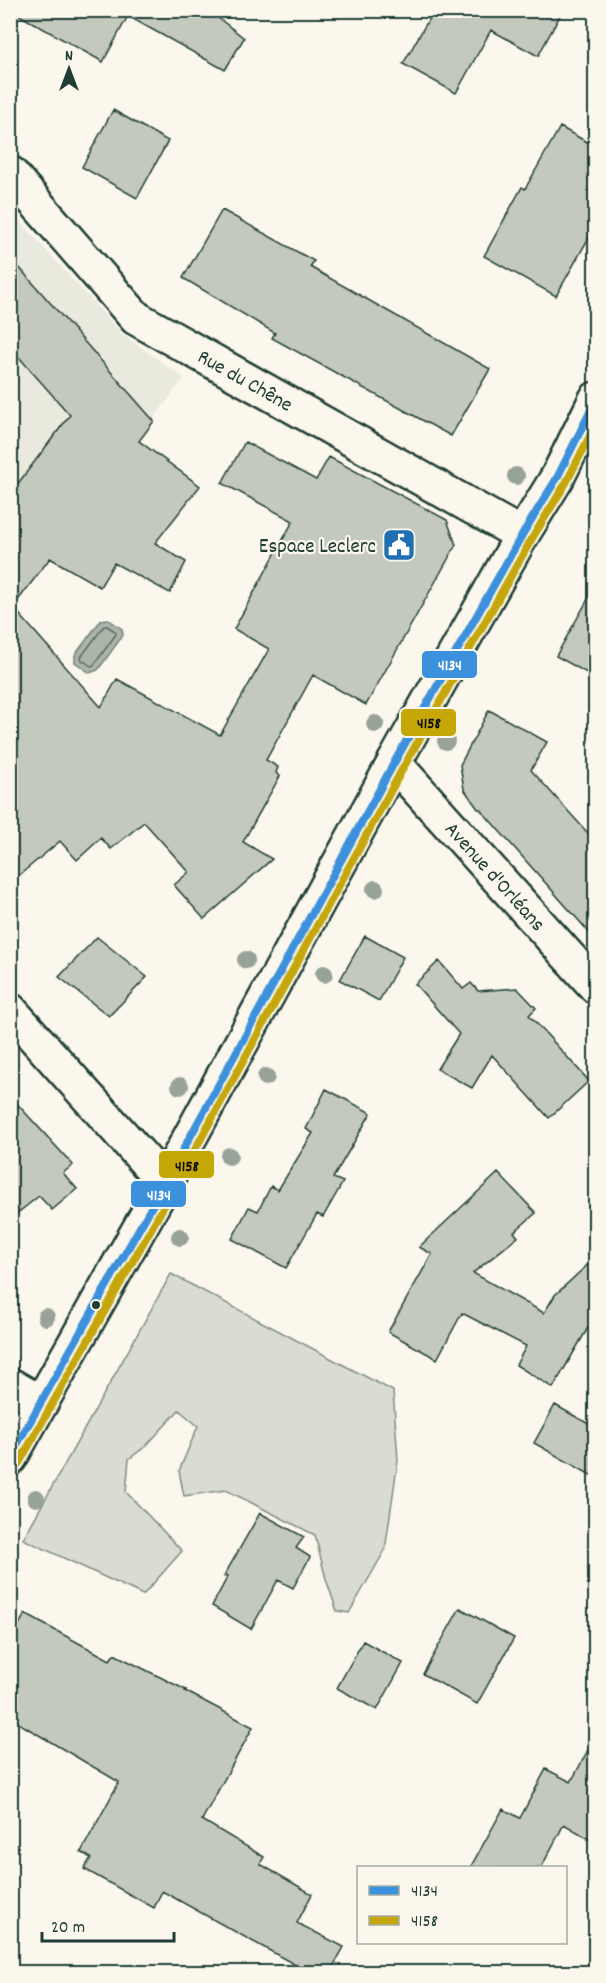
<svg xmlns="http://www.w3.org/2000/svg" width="606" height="1983" viewBox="0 0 606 1983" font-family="Dekko,sans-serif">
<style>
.built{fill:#eae9de}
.green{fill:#dbdcd1;stroke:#7d8c82;stroke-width:1.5}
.water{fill:#adb4aa;stroke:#74847b;stroke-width:1.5}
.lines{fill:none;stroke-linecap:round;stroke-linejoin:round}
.shore{stroke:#586d63;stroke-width:1.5}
.building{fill:#c4c9be;stroke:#1f3d34;stroke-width:1.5}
.minor-casing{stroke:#1f3d34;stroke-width:38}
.secondary-casing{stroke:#1f3d34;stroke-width:38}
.minor{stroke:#fbf7ec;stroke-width:33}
.secondary{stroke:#fbf7ec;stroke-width:33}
.bus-1-casing{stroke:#fbf7ec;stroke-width:12}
.bus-2-casing{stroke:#fbf7ec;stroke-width:12}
.bus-1{stroke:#3c91dc;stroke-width:8}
.bus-2{stroke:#c5a708;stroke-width:8}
.tree{fill:#97a298}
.bus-dot{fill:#1f3d34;stroke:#fbf7ec;stroke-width:2}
.labels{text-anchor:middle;stroke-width:4.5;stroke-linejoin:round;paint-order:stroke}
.street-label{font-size:21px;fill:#1f3d34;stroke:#fbf7ec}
.poi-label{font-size:21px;fill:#1f3d34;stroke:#fbf7ec;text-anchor:end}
.line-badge{stroke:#fbf7ec;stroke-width:2}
.badge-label{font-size:16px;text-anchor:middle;font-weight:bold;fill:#fff}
.pale-badge-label{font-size:16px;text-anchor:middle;font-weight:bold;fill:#111}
</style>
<rect width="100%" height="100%" fill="#fbf7ec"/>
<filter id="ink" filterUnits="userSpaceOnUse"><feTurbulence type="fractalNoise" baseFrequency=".0167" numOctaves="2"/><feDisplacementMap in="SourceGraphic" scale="12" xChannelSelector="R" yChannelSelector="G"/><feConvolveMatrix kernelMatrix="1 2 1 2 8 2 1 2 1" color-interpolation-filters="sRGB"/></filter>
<g filter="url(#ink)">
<!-- built -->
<path class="built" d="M10,210L122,334L184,378L15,604L10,600Z"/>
<!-- green -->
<path class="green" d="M171,1274L393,1391L398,1460L385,1550L349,1613L337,1611L326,1579L315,1535L226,1490L184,1496L179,1471L198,1426L179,1410L146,1446L129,1459L126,1492L182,1551L143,1595L23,1539Z"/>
<!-- water -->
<path class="water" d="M108,619L122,629L123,635L98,670L90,673L75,662V655L101,620Z"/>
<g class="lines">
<!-- shore -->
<path class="shore" d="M104,626H107L115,631L116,634L94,665L91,666L82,660L81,657Z"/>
</g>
<!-- building -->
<path class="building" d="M10,10H208L244,38L225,70L128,16L103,62Z
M434,10H563L538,56L491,30L456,93L403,64Z
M113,110L168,141L137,198L82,167Z
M560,127L596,147V225L556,296L484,256L522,187L525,189Z
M222,210L314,261L310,267L490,369L451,436L272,338L275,333L183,278Z
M10,257L154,421L139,441L200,486L155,543L186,562L170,593L114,563L100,587L50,558L13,607L101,707L117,679L220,735L269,649L234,629L293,521L222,483L245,442L316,480L329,457L447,520L456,545L366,705L313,675L266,760L278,767L276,773L280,776L243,842L272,859L204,919L174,885L189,872L144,822L111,849L101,838L77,860L60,841L10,883V494L70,415L10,347Z
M596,585V678L556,656Z
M489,710L547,742L531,770L596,842V940L480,809H478L464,789L460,765Z
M365,936L403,957L379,1001L340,980Z
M97,937L147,977L109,1016L59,977Z
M439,961L463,989L471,983L478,991L517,988L536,1008L529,1015L589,1081L549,1118L492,1055L472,1088L437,1069L459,1034L415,984Z
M326,1089L371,1113L333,1178L343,1182L323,1217L317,1214L286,1268L232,1239L249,1207L258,1211L271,1186L278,1190L313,1133L306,1129Z
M10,1096L73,1165L63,1173L77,1189L52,1210L39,1196L10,1219Z
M498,1173L536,1213L514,1232L518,1237L473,1273L544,1313L555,1295L596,1257V1314L553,1388L516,1365L526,1346L462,1313L437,1359L388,1332L432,1254L419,1247Z
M555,1405L596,1428V1478L534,1443Z
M260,1513L304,1537L296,1548L310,1557L293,1588L278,1580L251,1629L212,1606L228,1576H224Z
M460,1608L514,1638L477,1704L423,1674Z
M25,1614L110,1660L114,1654L186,1690L185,1691L253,1727L202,1820L264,1857L260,1864L312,1894L297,1923L344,1947L330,1972H308L162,1891L154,1908L84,1869L91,1858L81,1852L119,1782L10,1718V1641Z
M363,1641L403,1663L377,1710L337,1688Z
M596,1735V1843L564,1824L541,1868H470L503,1809L520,1818L546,1769L571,1782Z"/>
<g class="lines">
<!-- minor casing -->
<g class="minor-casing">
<g id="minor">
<path id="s1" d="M10,173L136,318L522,535"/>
<path id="s2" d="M394,763L596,987"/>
<path d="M10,1010L165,1183"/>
<path d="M10,1385L41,1403"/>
</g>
</g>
<!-- secondary casing -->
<g class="secondary-casing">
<path id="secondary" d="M10,1458L165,1183L394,763L522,535L557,478L596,399"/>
</g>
<!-- minor -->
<use href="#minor" class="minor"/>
<!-- secondary -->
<use href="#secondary" class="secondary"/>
<!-- bus-1 casing -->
<g class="bus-1-casing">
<path id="bus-1" d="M10,1457L165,1183L394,763L522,535L557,478L596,400"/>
</g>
<!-- bus-2 casing -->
<g class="bus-2-casing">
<path id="bus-2" d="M19,1463L174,1188L403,768L531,540L566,483L596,424"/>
</g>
<!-- bus-1 -->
<use href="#bus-1" class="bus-1"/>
<!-- bus-2 -->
<use href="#bus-2" class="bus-2"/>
</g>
<!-- trees -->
<g class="tree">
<circle cx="516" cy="476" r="9"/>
<circle cx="375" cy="724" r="9"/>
<circle cx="446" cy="741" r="9"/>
<circle cx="375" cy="889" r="9"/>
<circle cx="246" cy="960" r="9"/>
<circle cx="324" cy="974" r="9"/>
<circle cx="266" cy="1077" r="9"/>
<circle cx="180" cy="1086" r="9"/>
<circle cx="229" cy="1156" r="9"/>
<circle cx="180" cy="1237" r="9"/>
<circle cx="46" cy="1317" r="9"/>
<circle cx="36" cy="1498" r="9"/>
</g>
</g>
<!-- icons -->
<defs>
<g id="civic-square" transform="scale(1.725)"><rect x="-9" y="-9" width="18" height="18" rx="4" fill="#1f6fb2" stroke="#fbf7ec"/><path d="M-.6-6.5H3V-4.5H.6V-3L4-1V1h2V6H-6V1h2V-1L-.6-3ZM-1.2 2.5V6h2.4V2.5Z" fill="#fff"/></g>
</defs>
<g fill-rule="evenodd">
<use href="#civic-square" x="399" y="545"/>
</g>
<!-- markers -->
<circle class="bus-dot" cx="96" cy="1305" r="5"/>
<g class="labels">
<!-- street labels -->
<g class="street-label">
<text dy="7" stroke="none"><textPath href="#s1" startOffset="318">Rue du Chêne</textPath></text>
<text dy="7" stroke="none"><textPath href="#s2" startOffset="152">Avenue d'Orléans</textPath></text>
</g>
<!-- poi labels -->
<g class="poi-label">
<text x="376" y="552">Espace Leclerc</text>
</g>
</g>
<g class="line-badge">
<rect x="421" y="650" width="57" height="29" rx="6" fill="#3c91dc"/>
<rect x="400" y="708" width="57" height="29" rx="6" fill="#c5a708"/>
<rect x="158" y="1150" width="57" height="29" rx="6" fill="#c5a708"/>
<rect x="130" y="1180" width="57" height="28" rx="6" fill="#3c91dc"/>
</g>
<g class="badge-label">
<text x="450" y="670">4134</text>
<text x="159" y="1200">4134</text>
</g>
<g class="pale-badge-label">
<text x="429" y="728">4158</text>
<text x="187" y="1171">4158</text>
</g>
<!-- margin -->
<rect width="606" height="1983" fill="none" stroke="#fbf7ec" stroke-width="36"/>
<rect x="18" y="18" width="570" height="1947" fill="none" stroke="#1f3d34" stroke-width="2" filter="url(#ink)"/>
<!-- legend -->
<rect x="357" y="1866" width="210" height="78" fill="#fbf7ec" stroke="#a3ada2" stroke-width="1.5"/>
<rect x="369" y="1886" width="30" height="9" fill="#3c91dc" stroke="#a3ada2" stroke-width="1.5"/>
<text x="411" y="1896" font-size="18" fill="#1f3d34">4134</text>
<rect x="369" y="1916" width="30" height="9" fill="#c5a708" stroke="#a3ada2" stroke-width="1.5"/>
<text x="411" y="1926" font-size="18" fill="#1f3d34">4158</text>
<!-- north arrow -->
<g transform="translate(69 69)" stroke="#fbf7ec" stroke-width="4.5" paint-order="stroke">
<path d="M0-4.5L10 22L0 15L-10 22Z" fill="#1f3d34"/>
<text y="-9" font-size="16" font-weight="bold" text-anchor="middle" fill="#1f3d34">N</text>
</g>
<!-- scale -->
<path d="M42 1932v9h132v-9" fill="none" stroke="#1f3d34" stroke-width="3"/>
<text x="51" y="1932" font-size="18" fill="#1f3d34" stroke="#fbf7ec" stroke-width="4.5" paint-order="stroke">20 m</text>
</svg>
